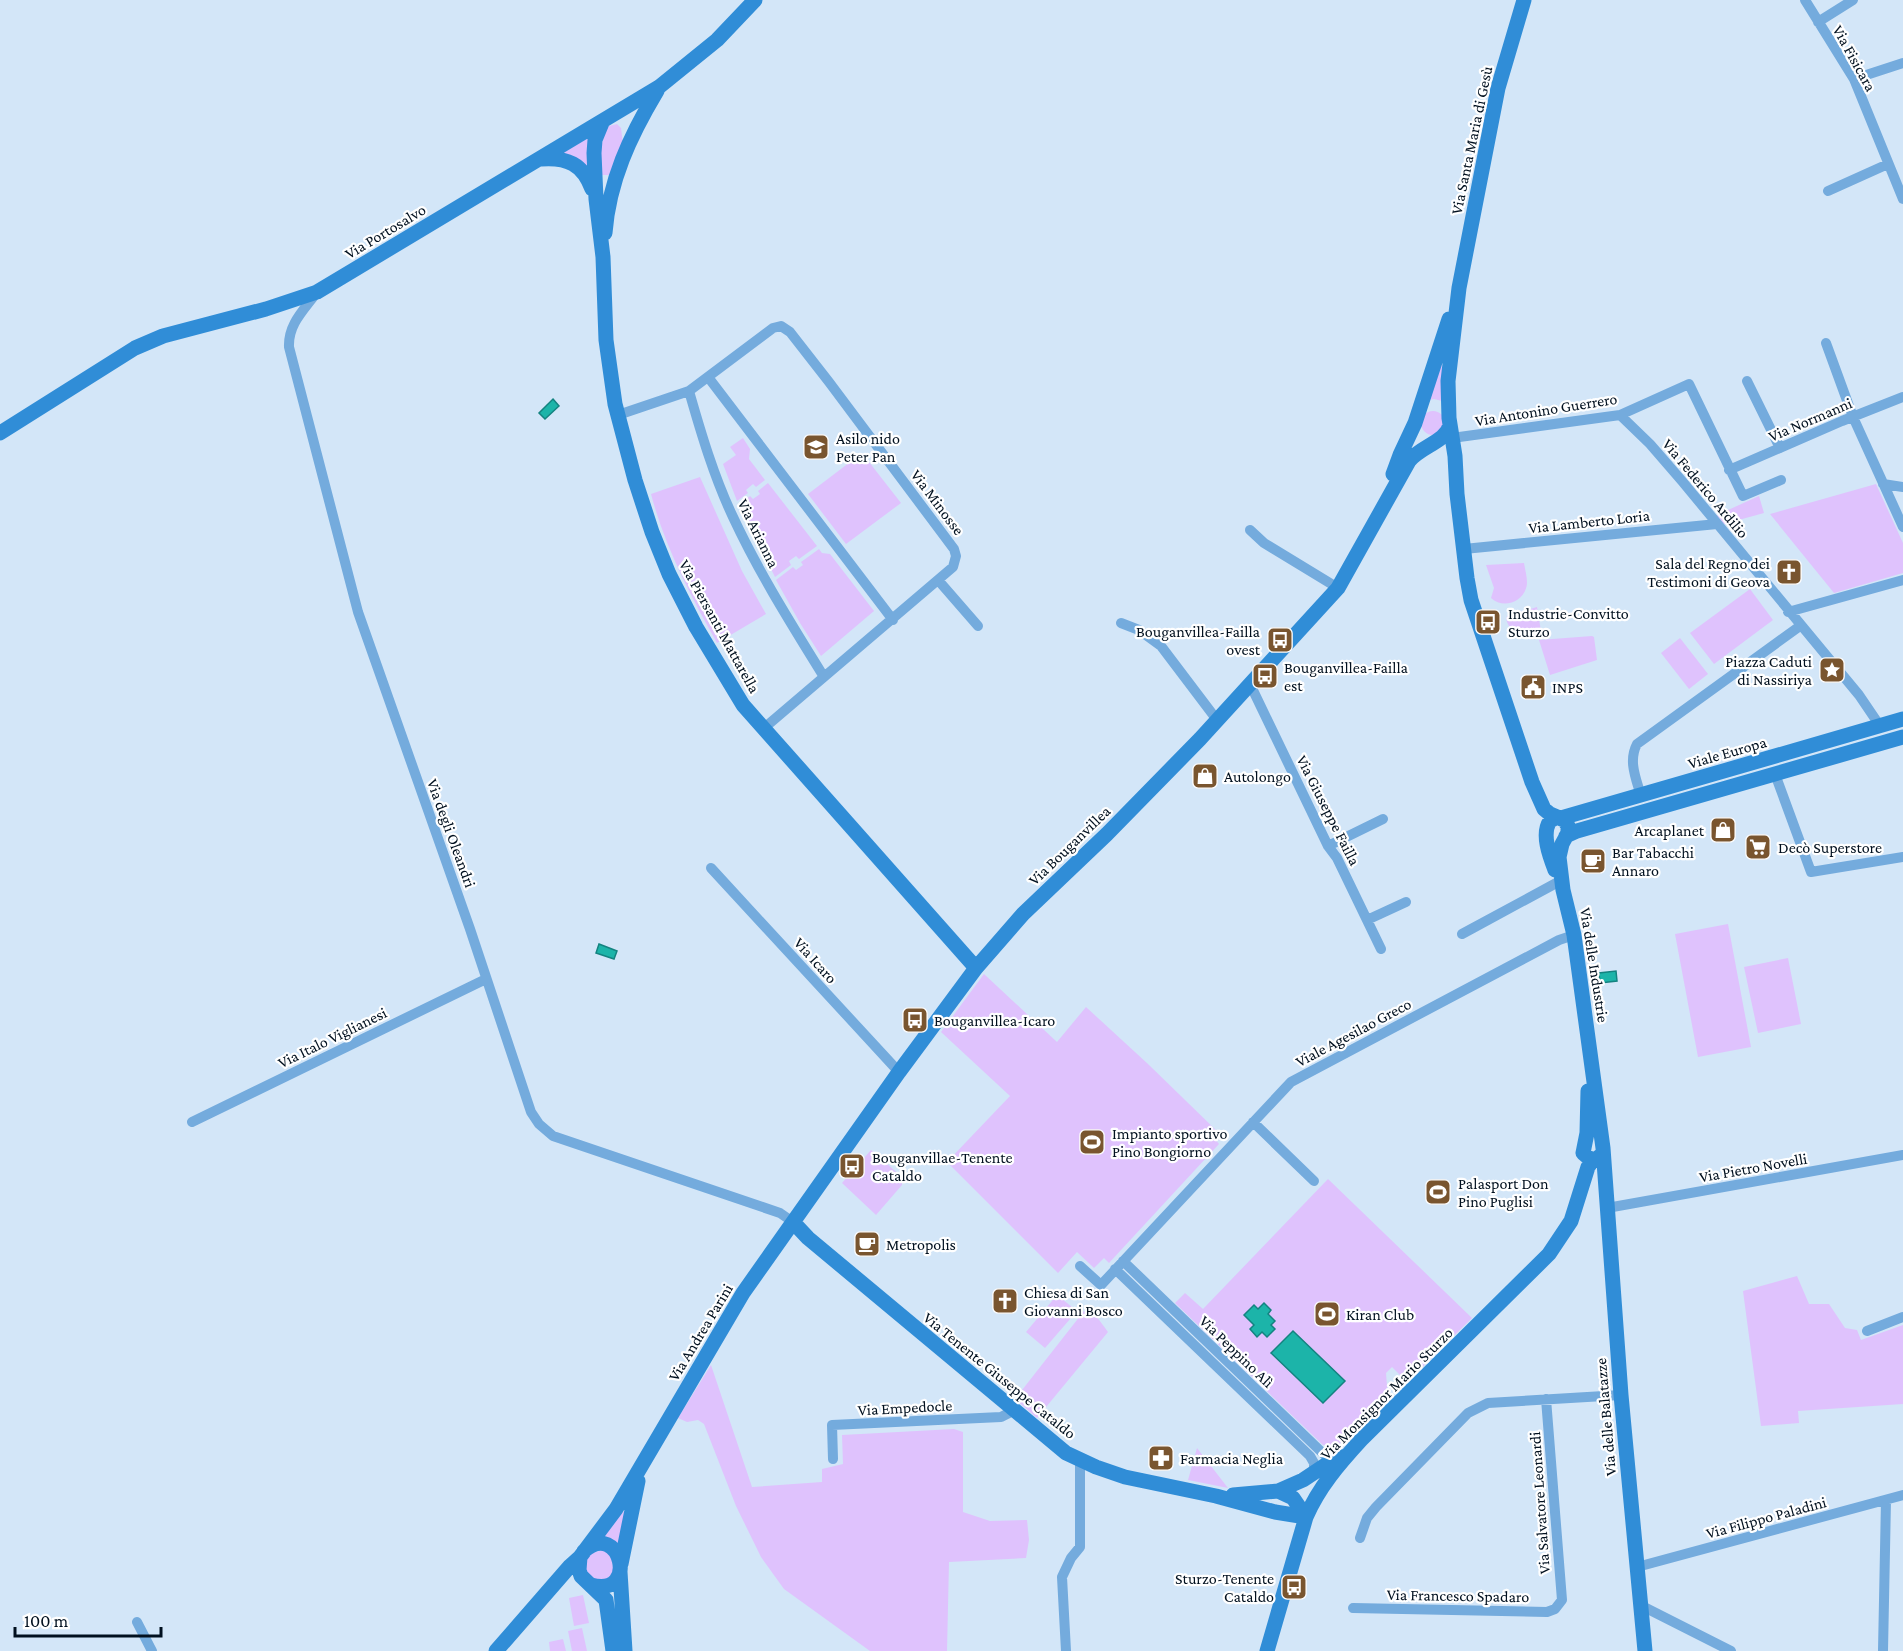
<svg xmlns="http://www.w3.org/2000/svg" width="1903" height="1651" viewBox="0 0 1903 1651" font-family="'Crimson Pro',serif">
<style>
.green{fill:#dfc2fd}
.water{fill:#1cb4a9;stroke:#148380;stroke-width:1.5}
.lines{fill:none;stroke-linecap:round;stroke-linejoin:round}
.street{stroke:#74abdd;stroke-width:10}
.secondary{stroke:#308dd7;stroke-width:15}
.labels{text-anchor:middle;stroke-width:4.5;stroke-linejoin:round;paint-order:stroke}
.street-label{font-size:16px;fill:#01101f;stroke:#fff}
.poi-label{font-size:16px;fill:#01101f;stroke:#fff;text-anchor:start}
</style>
<rect width="100%" height="100%" fill="#d3e6f8"/>
<!-- green -->
<path class="green" d="M617,124L621,128L623,144L610,175H602L598,166L605,127Z
M588,138L591,174L561,154Z
M1442,365V401L1434,399L1428,400L1440,366Z
M1421 423a12 12 0 1 1 24 0a12 12 0 1 1-24 0Z
M743,438L750,449L749,459L765,480L756,487L753,484L746,490L748,493L737,501L723,464L736,455L730,447Z
M862,453L901,503L846,544L808,494Z
M700,477L742,571L766,614L717,643C690,595 665,547 651,494Z
M768,483L817,546L799,559L796,556L789,561L791,565L775,577L739,505L750,496L753,499L760,494L758,491Z
M1876,484L1903,543V573L1834,593L1770,514Z
M1759,496L1764,513L1724,524L1717,515Z
M819,549L822,553L830,554L874,611L821,656L800,623L776,580L793,567L796,570L803,565L801,562Z
M1524,563C1525,569 1527,576 1527,583C1526,601 1504,610 1491,598L1494,588L1486,565Z
M1750,589L1773,620L1714,664L1690,633Z
M1537,607L1541,631L1513,630C1509,627 1505,621 1507,616Z
M1592,636L1594,637L1597,660L1550,675L1539,640Z
M1680,638L1708,674L1689,689L1661,653Z
M1728,924L1751,1047L1698,1057L1675,934Z
M1788,958L1801,1024L1758,1033L1744,967Z
M984,974L1057,1042L1086,1007L1148,1064L1220,1134L1215,1139L1219,1144L1109,1263L1104,1258L1094,1268L1077,1252L1058,1273L947,1162L1010,1096L941,1032Z
M871,1150L902,1177V1185L876,1215L842,1183Z
M1328,1179L1472,1318L1407,1382L1392,1367L1386,1373L1388,1400L1345,1443L1343,1441L1340,1443L1342,1446L1323,1445L1175,1303L1185,1293L1203,1309Z
M1797,1276L1809,1304H1829L1845,1328L1857,1330L1861,1340L1903,1325V1404L1798,1411L1799,1423L1761,1426L1743,1291Z
M1057,1295L1077,1311L1045,1348L1026,1332Z
M1084,1311L1090,1317L1094,1313L1108,1332L1037,1418L1015,1399Z
M711,1365L752,1487L822,1482V1469L843,1464L842,1435L954,1429L963,1432V1512L990,1521L1027,1520L1029,1540L1026,1558L949,1562L947,1651H870L784,1589L761,1557L736,1506L704,1424L698,1420L687,1422L678,1418Z
M1197,1448L1228,1488L1188,1480Z
M624,1511L626,1512L618,1547L601,1539Z
M602,1550L611,1554L614,1574L601,1582L586,1575C584,1556 583,1556 602,1550Z
M583,1595L589,1623L574,1626L569,1598Z
M582,1628L587,1651H572L568,1631Z
M563,1639L566,1651H550L549,1642Z"/>
<!-- water -->
<path class="water" d="M553,399L559,406L545,419L539,413Z
M599,944L617,951L614,959L596,953Z
M1616,971L1617,981L1600,983L1599,973Z
M1264,1303L1271,1310L1268,1314L1275,1321L1271,1325L1275,1329L1267,1337L1262,1332L1257,1337L1250,1329L1254,1325L1244,1315L1254,1305L1258,1309Z
M1293,1331L1345,1381L1323,1403L1271,1353Z"/>
<g class="lines">
<!-- street -->
<path class="street" d="M1805,0L1854,79L1903,199
M1818,22L1853,0
M1854,79L1903,63
M1828,191L1888,164
M317,292C304,310 288,324 289,347L358,612L470,929L531,1112L539,1124L553,1136L780,1213L793,1222
M1826,343L1853,417L1903,527
M708,377L893,620
M1747,381L1780,448
M689,391C701,433 714,477 733,517C759,573 792,625 824,677
M618,415L689,391L773,328L781,326L790,332L829,382L954,549L956,556L953,567L763,729
M1620,415L1650,444L1682,481L1859,695L1880,726
M1452,438L1620,415L1689,384L1743,496L1781,480
M1729,470L1842,421L1903,397
M1883,484L1903,487
M1250,530L1264,543L1338,588
M1464,549L1717,524
M938,580L978,626
M1788,612L1903,580
M1121,623L1139,630L1161,646L1217,720
M1250,684L1328,846L1337,858L1381,949
M1775,774L1811,872L1903,857
M1641,796C1636,778 1628,761 1637,744L1800,626
M1328,846L1383,819
M711,868L899,1072
M1367,920L1406,902
M1462,934L1560,881
M192,1122L486,979
M1253,1122L1314,1181
M1607,1208L1903,1155
M1123,1261L1334,1464
M1080,1266L1101,1285L1291,1082L1559,940L1574,935
M1115,1269L1310,1456L1314,1463V1474
M1867,1331L1903,1317
M833,1459L832,1425L1001,1417L1013,1411
M1360,1538L1367,1518L1376,1507L1468,1413L1488,1403L1621,1395
M1637,1567L1903,1495
M1640,1605L1731,1651
M1353,1608L1547,1612L1555,1609L1562,1600L1546,1399
M137,1622L152,1651
M1066,1651L1062,1577L1071,1558L1080,1547V1460
M1883,1651L1886,1500"/>
<!-- secondary -->
<path class="secondary" d="M1524,0L1498,88L1459,288L1448,381L1449,418L1455,456L1457,494L1467,578L1471,600L1532,782L1544,809L1550,814L1564,820L1568,826V833L1562,844L1559,857L1563,890L1574,935L1603,1148L1621,1395L1645,1651
M602,123L595,140L594,153L596,199L603,257L606,340L615,404L635,480L652,532L669,574L696,627L743,705L976,968
M541,159C567,157 583,164 592,189
M605,233C609,181 630,136 657,91
M0,433L135,348L163,336L266,309L317,292L659,87L717,40L755,0
M1393,474L1400,455L1415,423L1449,319
M1561,818L1903,719
M1566,836L1577,831L1903,737
M1555,870C1550,857 1541,834 1550,821L1557,817
M1588,1091L1587,1133L1583,1153L1590,1159H1596L1600,1156
M793,1222L808,1238L1066,1453L1096,1467L1125,1477L1216,1496L1275,1512L1306,1517
M1278,1491L1303,1480L1339,1456
M1233,1495L1278,1491L1293,1498L1306,1517
M584,1551C620,1519 640,1598 591,1585
M621,1564L638,1481
M620,1572L625,1651
M496,1651L570,1566L580,1557
M613,1651L606,1600L581,1576L579,1570L580,1557L616,1509L743,1293L899,1072L976,968L1023,914L1107,834L1200,739L1338,588L1409,461C1421,446 1446,442 1450,425
M1267,1651L1306,1517C1319,1487 1339,1464 1361,1440L1549,1254L1571,1221L1588,1167L1593,1160"/>
</g>
<!-- icons -->
<defs>
<g id="school-square" transform="scale(1.35)"><rect x="-9" y="-9" width="18" height="18" rx="4" fill="#79552f" stroke="#fff"/><path d="M0-5L7-2L0 1L-7-2ZM-4 1L0 2.5L4 1V4Q0 6-4 4Z" fill="#fff"/></g>
<g id="church-square" transform="scale(1.35)"><rect x="-9" y="-9" width="18" height="18" rx="4" fill="#79552f" stroke="#fff"/><path d="M-1.2-6h2.4v3.5h3.3v2.4h-3.3V6h-2.4V-.1h-3.3v-2.4h3.3Z" fill="#fff"/></g>
<g id="bus-square" transform="scale(1.35)"><rect x="-9" y="-9" width="18" height="18" rx="4" fill="#79552f" stroke="#fff"/><path d="M-5-6H5V4H4V6H2V4H-2V6H-4V4H-5ZM-3.5-4V0h7V-4ZM-3.5 1.2v1.5H-2V1.2ZM2 1.2v1.5H3.5V1.2Z" fill="#fff"/></g>
<g id="sight-square" transform="scale(1.35)"><rect x="-9" y="-9" width="18" height="18" rx="4" fill="#79552f" stroke="#fff"/><path d="M0-6L1.8-2.2L6-1.7L2.9 1.2L3.7 5.4L0 3.3L-3.7 5.4L-2.9 1.2L-6-1.7L-1.8-2.2Z" fill="#fff"/></g>
<g id="civic-square" transform="scale(1.35)"><rect x="-9" y="-9" width="18" height="18" rx="4" fill="#79552f" stroke="#fff"/><path d="M-.6-6.5H3V-4.5H.6V-3L4-1V1h2V6H-6V1h2V-1L-.6-3ZM-1.2 2.5V6h2.4V2.5Z" fill="#fff"/></g>
<g id="shop-square" transform="scale(1.35)"><rect x="-9" y="-9" width="18" height="18" rx="4" fill="#79552f" stroke="#fff"/><path d="M-5-2.5h2.3a2.7 3.5 0 0 1 5.4 0H5L5.5 6h-11ZM-1.5-2.5h3a1.5 2.3 0 0 0-3 0Z" fill="#fff"/></g>
<g id="supermarket-square" transform="scale(1.35)"><rect x="-9" y="-9" width="18" height="18" rx="4" fill="#79552f" stroke="#fff"/><path d="M-6-5.5h2.5l.6 2H6L4.5 2H-2.5L-4.4-4H-6ZM-1.5 3.2a1.3 1.3 0 1 0 .1 0ZM3 3.2a1.3 1.3 0 1 0 .1 0Z" fill="#fff"/></g>
<g id="cafe-square" transform="scale(1.35)"><rect x="-9" y="-9" width="18" height="18" rx="4" fill="#79552f" stroke="#fff"/><path d="M-5.5-4.5H6V0H3Q3 3.5 0 3.5H-2.5Q-5.5 3.5-5.5 0ZM3-3.2v2h1.7v-2ZM-6 4.5H4V6H-6Z" fill="#fff"/></g>
<g id="stadium-square" transform="scale(1.35)"><rect x="-9" y="-9" width="18" height="18" rx="4" fill="#79552f" stroke="#fff"/><path d="M0-5a6.5 5 0 1 0 0 10a6.5 5 0 1 0 0-10ZM-3.5-1.8h7v3.6h-7Z" fill="#fff"/></g>
<g id="pharmacy-square" transform="scale(1.35)"><rect x="-9" y="-9" width="18" height="18" rx="4" fill="#79552f" stroke="#fff"/><path d="M-2-6h4v4h4v4h-4v4h-4v-4h-4v-4h4Z" fill="#fff"/></g>
</defs>
<g fill-rule="evenodd">
<use href="#school-square" x="816" y="447"/>
<use href="#church-square" x="1789" y="572"/>
<use href="#bus-square" x="1488" y="622"/>
<use href="#bus-square" x="1280" y="640"/>
<use href="#sight-square" x="1832" y="670"/>
<use href="#bus-square" x="1265" y="676"/>
<use href="#civic-square" x="1533" y="687"/>
<use href="#shop-square" x="1205" y="776"/>
<use href="#shop-square" x="1723" y="830"/>
<use href="#supermarket-square" x="1758" y="847"/>
<use href="#cafe-square" x="1593" y="861"/>
<use href="#bus-square" x="915" y="1020"/>
<use href="#stadium-square" x="1092" y="1142"/>
<use href="#bus-square" x="852" y="1166"/>
<use href="#stadium-square" x="1438" y="1192"/>
<use href="#cafe-square" x="867" y="1244"/>
<use href="#church-square" x="1005" y="1301"/>
<use href="#stadium-square" x="1327" y="1314"/>
<use href="#pharmacy-square" x="1161" y="1458"/>
<use href="#bus-square" x="1294" y="1587"/>
</g>
<g class="labels">
<!-- street labels -->
<g class="street-label">
<text transform="translate(1855 58) rotate(61)" y="6">Via Fisicara</text>
<text transform="translate(1471 140) rotate(-78)" y="6">Via Santa Maria di Gesù</text>
<text transform="translate(385 231) rotate(-31)" y="6">Via Portosalvo</text>
<text transform="translate(1546 409) rotate(-9)" y="6">Via Antonino Guerrero</text>
<text transform="translate(1810 419) rotate(-23)" y="6">Via Normanni</text>
<text transform="translate(1706 488) rotate(50)" y="6">Via Federico Ardilio</text>
<text transform="translate(938 502) rotate(53)" y="6">Via Minosse</text>
<text transform="translate(1589 521) rotate(-6)" y="6">Via Lamberto Loria</text>
<text transform="translate(759 533) rotate(64)" y="6">Via Arianna</text>
<text transform="translate(720 626) rotate(61)" y="6">Via Piersanti Mattarella</text>
<text transform="translate(1727 752) rotate(-16)" y="6">Viale Europa</text>
<text transform="translate(1329 810) rotate(63)" y="6">Via Giuseppe Failla</text>
<text transform="translate(452 833) rotate(70)" y="6">Via degli Oleandri</text>
<text transform="translate(1069 845) rotate(-44)" y="6">Via Bouganvillea</text>
<text transform="translate(816 960) rotate(48)" y="6">Via Icaro</text>
<text transform="translate(1595 965) rotate(81)" y="6">Via delle Industrie</text>
<text transform="translate(1353 1032) rotate(-28)" y="6">Viale Agesilao Greco</text>
<text transform="translate(332 1037) rotate(-26)" y="6">Via Italo Viglianesi</text>
<text transform="translate(1753 1167) rotate(-10)" y="6">Via Pietro Novelli</text>
<text transform="translate(700 1332) rotate(-59)" y="6">Via Andrea Parini</text>
<text transform="translate(1237 1351) rotate(44)" y="6">Via Peppino Alì</text>
<text transform="translate(1000 1375) rotate(39)" y="6">Via Tenente Giuseppe Cataldo</text>
<text transform="translate(1386 1393) rotate(-45)" y="6">Via Monsignor Mario Sturzo</text>
<text transform="translate(905 1407) rotate(-3)" y="6">Via Empedocle</text>
<text transform="translate(1605 1417) rotate(-95)" y="6">Via delle Balatazze</text>
<text transform="translate(1539 1503) rotate(-94)" y="6">Via Salvatore Leonardi</text>
<text transform="translate(1766 1517) rotate(-15)" y="6">Via Filippo Paladini</text>
<text transform="translate(1458 1595) rotate(1)" y="6">Via Francesco Spadaro</text>
</g>
<!-- poi labels -->
<g class="poi-label">
<text x="836" y="444">Asilo nido<tspan x="836" dy="18">Peter Pan</tspan></text>
<text x="1770" y="569" text-anchor="end">Sala del Regno dei<tspan x="1770" dy="18">Testimoni di Geova</tspan></text>
<text x="1508" y="619">Industrie-Convitto<tspan x="1508" dy="18">Sturzo</tspan></text>
<text x="1260" y="637" text-anchor="end">Bouganvillea-Failla<tspan x="1260" dy="18">ovest</tspan></text>
<text x="1812" y="667" text-anchor="end">Piazza Caduti<tspan x="1812" dy="18">di Nassiriya</tspan></text>
<text x="1284" y="673">Bouganvillea-Failla<tspan x="1284" dy="18">est</tspan></text>
<text x="1552" y="693">INPS</text>
<text x="1224" y="782">Autolongo</text>
<text x="1704" y="836" text-anchor="end">Arcaplanet</text>
<text x="1778" y="853">Decò Superstore</text>
<text x="1612" y="858">Bar Tabacchi<tspan x="1612" dy="18">Annaro</tspan></text>
<text x="934" y="1026">Bouganvillea-Icaro</text>
<text x="1112" y="1139">Impianto sportivo<tspan x="1112" dy="18">Pino Bongiorno</tspan></text>
<text x="872" y="1163">Bouganvillae-Tenente<tspan x="872" dy="18">Cataldo</tspan></text>
<text x="1458" y="1189">Palasport Don<tspan x="1458" dy="18">Pino Puglisi</tspan></text>
<text x="886" y="1250">Metropolis</text>
<text x="1024" y="1298">Chiesa di San<tspan x="1024" dy="18">Giovanni Bosco</tspan></text>
<text x="1346" y="1320">Kiran Club</text>
<text x="1180" y="1464">Farmacia Neglia</text>
<text x="1274" y="1584" text-anchor="end">Sturzo-Tenente<tspan x="1274" dy="18">Cataldo</tspan></text>
</g>
</g>
<!-- scale -->
<path d="M15 1627v9h146v-9" fill="none" stroke="#01101f" stroke-width="3"/>
<text x="24" y="1627" font-size="18" fill="#01101f" stroke="#ffffff" stroke-width="4.5" paint-order="stroke">100 m</text>
</svg>
